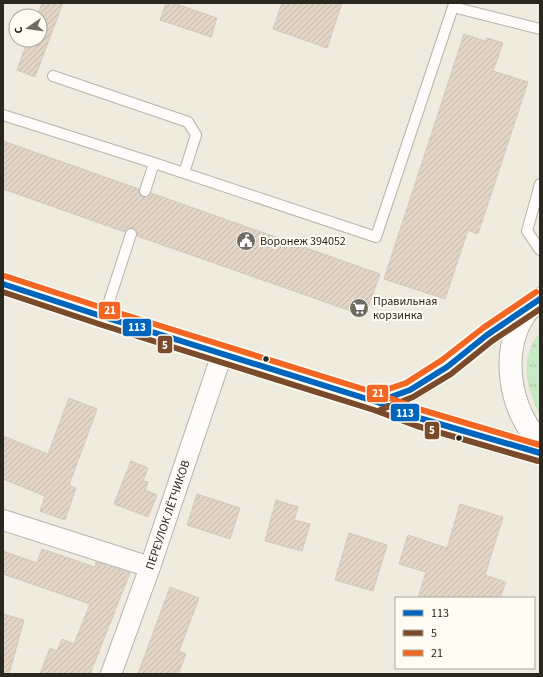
<svg xmlns="http://www.w3.org/2000/svg" width="543" height="677" viewBox="0 0 543 677" font-family="'Source Sans 3',sans-serif">
<style>
.grass{fill:url(#grass-tufts)}
.building{fill:url(#building-hatch);stroke:#cfc9c1}
.lines{fill:none;stroke-linecap:round;stroke-linejoin:round}
.service-casing{stroke:#b6b4aa;stroke-width:12}
.minor-casing{stroke:#b6b4aa;stroke-width:22}
.tertiary-casing{stroke:#b6b4aa;stroke-width:24}
.trunk-casing{stroke:#b6b4aa;stroke-width:24}
.service{stroke:#fdfcfa;stroke-width:10}
.minor{stroke:#fdfcfa;stroke-width:20}
.tertiary{stroke:#fdfcfa;stroke-width:22}
.trunk{stroke:#fdfcfa;stroke-width:22}
.bus-1-casing{stroke:#fffcf3;stroke-width:9}
.bus-2-casing{stroke:#fffcf3;stroke-width:9}
.bus-3-casing{stroke:#fffcf3;stroke-width:9}
.bus-1{stroke:#0065bd;stroke-width:6}
.bus-2{stroke:#7a4b2a;stroke-width:6}
.bus-3{stroke:#f26522;stroke-width:6}
.bus-dot{fill:#29271e;stroke:#fffcf3;stroke-width:1.5}
.labels{text-anchor:middle;stroke-width:4;stroke-linejoin:round;paint-order:stroke}
.poi-label{font-size:12px;fill:#29271e;stroke:#fffcf3;text-anchor:start}
.street-label{font-size:12px;fill:#29271e;stroke:#fffcf3}
.line-badge{stroke:#fffcf3;stroke-width:1.5}
.badge-label{font-size:11px;text-anchor:middle;font-weight:bold;fill:#fff}
</style>
<defs>
<pattern id="grass-tufts" width="24" height="20" patternUnits="userSpaceOnUse"><rect width="24" height="20" fill="#c8e9c7"/><path d="M3 7l-1-3M5 7V3M7 7l1-3M15 17l-1-3M17 17v-4M19 17l1-3" fill="none" stroke="#acc8aa"/></pattern>
<pattern id="building-hatch" width="6" height="6" patternUnits="userSpaceOnUse"><rect width="6" height="6" fill="#e2d5c6"/><path d="M-1 1l2-2M0 6l6-6M5 7l2-2" fill="none" stroke="#c2b7aa"/></pattern>
</defs>
<rect width="100%" height="100%" fill="#efecdf"/>
<!-- grass -->
<path class="grass" d="M540,332V416C526,386 518,361 540,332Z"/>
<!-- building -->
<path class="building" d="M42,3H63L35,77L17,70L28,40H40V16H37Z
M166,3H173L217,18L211,37L160,20Z
M282,3H342L327,48L273,29Z
M464,34L485,41L487,38L503,43L493,71L528,82L478,234L468,230L445,299L384,279Z
M3,141L139,189V193L143,197H147L151,193L380,274L365,316L137,236V232L133,228H129L125,232L3,189Z
M69,398L97,409L69,485L76,488L65,520L40,511L45,496L3,479V436L48,454Z
M131,461L148,468L143,481L148,482L145,490L157,495L148,517L114,504Z
M197,494L240,508L230,539L187,525Z
M276,500L298,507L294,520L310,524L302,551L265,541Z
M460,504L503,517L485,575L506,582L500,598H418L426,572L399,564L408,535L447,548Z
M349,533L387,545L373,591L335,580Z
M42,549L95,567L96,562L130,573L90,674H40L50,648L57,651L62,639L74,644L90,604L3,574V551L37,563Z
M170,587L199,598L179,651L186,654L178,674H138Z
M3,614L24,620L9,674H3Z"/>
<g class="lines">
<!-- service casing -->
<g class="service-casing">
<path id="service" d="M453,7L540,29
M53,76L188,122L196,135L184,173
M3,115L154,163L376,237L453,7L457,3
M540,184L527,231L540,250
M145,191L154,163
M104,317L131,234"/>
</g>
<!-- minor casing -->
<g class="minor-casing">
<g id="minor">
<path d="M3,520L150,567"/>
<path id="s1" d="M111,674L150,567L222,354"/>
</g>
</g>
<!-- tertiary casing -->
<g class="tertiary-casing">
<path id="tertiary" d="M3,284L104,317L377,402L419,418L458,430L540,453
M377,402L410,390L447,367L487,335L532,305"/>
</g>
<!-- trunk casing -->
<g class="trunk-casing">
<path id="trunk" d="M540,299C535,303 529,308 525,314C500,349 509,412 540,441"/>
</g>
<!-- service -->
<use href="#service" class="service"/>
<!-- minor -->
<use href="#minor" class="minor"/>
<!-- tertiary -->
<use href="#tertiary" class="tertiary"/>
<!-- trunk -->
<use href="#trunk" class="trunk"/>
<!-- bus-1 casing -->
<g class="bus-1-casing">
<path id="bus-1" d="M3,284L104,317L377,402L419,418L540,453
M377,402L410,390L447,367L487,335L540,299"/>
</g>
<!-- bus-2 casing -->
<g class="bus-2-casing">
<path id="bus-2" d="M3,292L102,325L374,410L417,426L538,461
M380,410L413,397L451,374L492,341L540,309"/>
</g>
<!-- bus-3 casing -->
<g class="bus-3-casing">
<path id="bus-3" d="M5,276L106,309L379,394L422,410L540,445
M374,394L406,383L442,360L483,328L536,292"/>
</g>
<!-- bus-1 -->
<use href="#bus-1" class="bus-1"/>
<!-- bus-2 -->
<use href="#bus-2" class="bus-2"/>
<!-- bus-3 -->
<use href="#bus-3" class="bus-3"/>
</g>
<!-- icons -->
<defs>
<g id="civic-disc" transform="scale(1)"><circle r="9.5" fill="#6e6c62" stroke="#fffcf3"/><path d="M-.6-6.5H3V-4.5H.6V-3L4-1V1h2V6H-6V1h2V-1L-.6-3ZM-1.2 2.5V6h2.4V2.5Z" fill="#fff"/></g>
<g id="supermarket-disc" transform="scale(1)"><circle r="9.5" fill="#6e6c62" stroke="#fffcf3"/><path d="M-6-5.5h2.5l.6 2H6L4.5 2H-2.5L-4.4-4H-6ZM-1.5 3.2a1.3 1.3 0 1 0 .1 0ZM3 3.2a1.3 1.3 0 1 0 .1 0Z" fill="#fff"/></g>
</defs>
<g fill-rule="evenodd">
<use href="#civic-disc" x="246" y="241"/>
<use href="#supermarket-disc" x="359" y="308"/>
</g>
<!-- markers -->
<g class="bus-dot">
<circle cx="266" cy="359" r="3.5"/>
<circle cx="459" cy="438" r="3.5"/>
</g>
<g class="labels">
<!-- poi labels -->
<g class="poi-label">
<text x="260" y="245">Воронеж 394052</text>
<text x="373" y="305">Правильная<tspan x="373" dy="14">корзинка</tspan></text>
</g>
<!-- street labels -->
<g class="street-label">
<text dy="4" stroke="none"><textPath href="#s1" startOffset="169">ПЕРЕУЛОК ЛЁТЧИКОВ</textPath></text>
</g>
</g>
<g class="line-badge">
<rect x="98" y="301" width="23" height="19" rx="4" fill="#f26522"/>
<rect x="122" y="318" width="30" height="19" rx="4" fill="#0065bd"/>
<rect x="157" y="335" width="16" height="19" rx="4" fill="#7a4b2a"/>
<rect x="366" y="384" width="23" height="19" rx="4" fill="#f26522"/>
<rect x="390" y="403" width="30" height="19" rx="4" fill="#0065bd"/>
<rect x="424" y="421" width="16" height="19" rx="4" fill="#7a4b2a"/>
</g>
<g class="badge-label">
<text x="110" y="314">21</text>
<text x="137" y="331">113</text>
<text x="165" y="349">5</text>
<text x="378" y="397">21</text>
<text x="405" y="417">113</text>
<text x="432" y="434">5</text>
</g>
<!-- border -->
<rect width="543" height="677" fill="none" stroke="#29271e" stroke-width="8"/>
<!-- legend -->
<rect x="395" y="597" width="140" height="72" fill="#fffcf3" stroke="#a9a79e"/>
<rect x="403" y="610" width="20" height="6" fill="#0065bd" stroke="#a9a79e"/>
<text x="431" y="617" font-size="12" fill="#29271e">113</text>
<rect x="403" y="630" width="20" height="6" fill="#7a4b2a" stroke="#a9a79e"/>
<text x="431" y="637" font-size="12" fill="#29271e">5</text>
<rect x="403" y="650" width="20" height="6" fill="#f26522" stroke="#a9a79e"/>
<text x="431" y="657" font-size="12" fill="#29271e">21</text>
<!-- north arrow -->
<g transform="translate(28 28) rotate(257)"><circle r="19" fill="#fffcf3" stroke="#a9a79e"/>
<path d="M0-3L7 15L0 10L-7 15Z" fill="#6e6c62"/>
<text y="-6" font-size="11" font-weight="bold" text-anchor="middle" fill="#29271e">С</text>
</g>
</svg>
